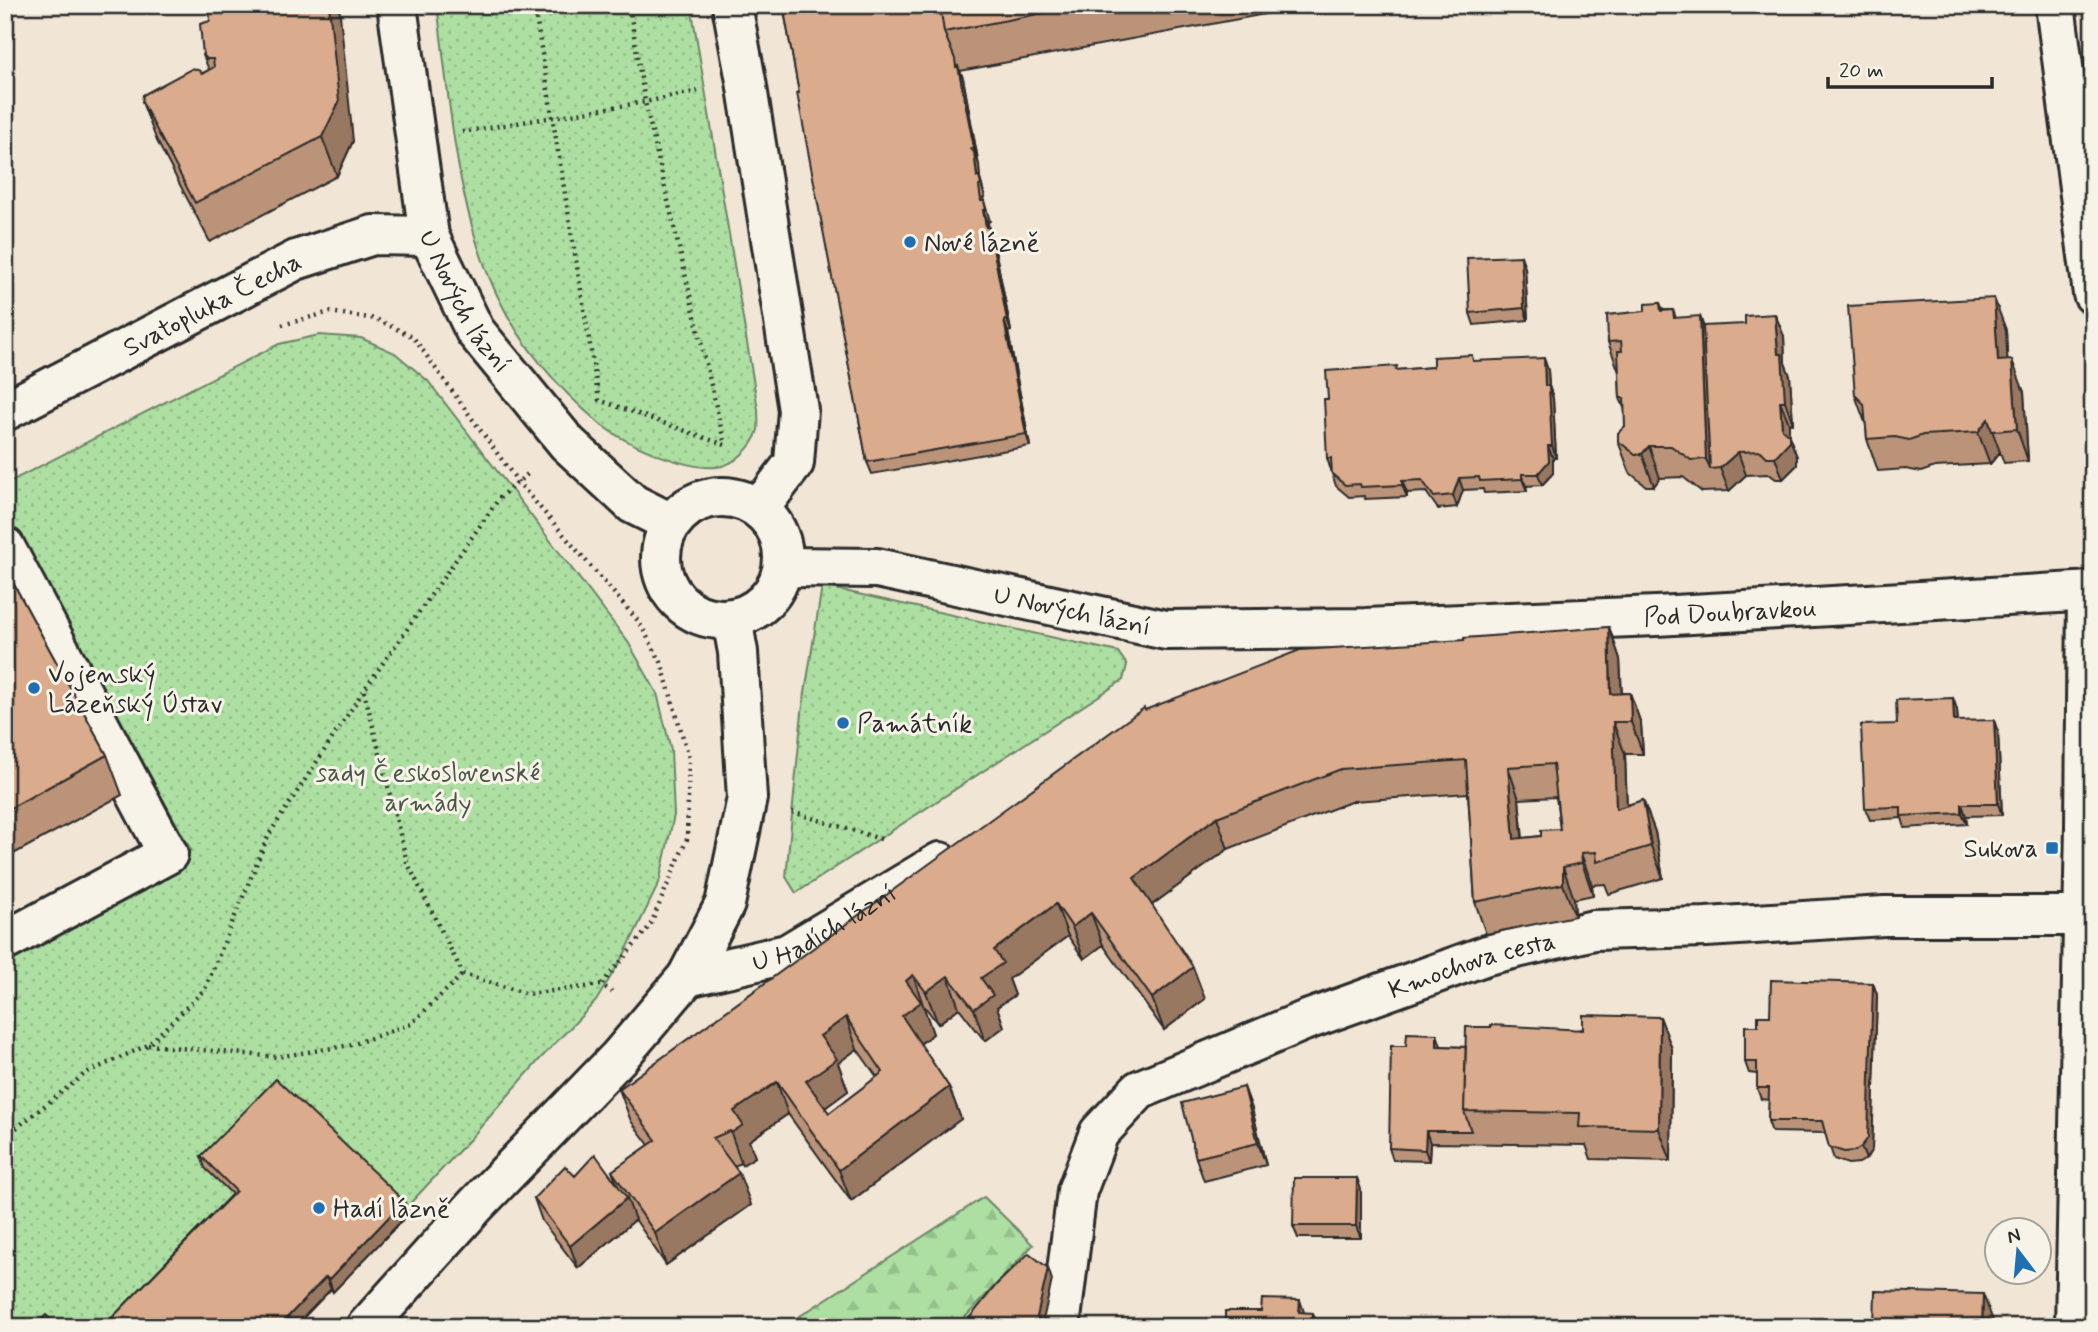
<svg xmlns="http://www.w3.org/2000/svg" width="2098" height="1332" viewBox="0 0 2098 1332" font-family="Mynerve,sans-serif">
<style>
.forest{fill:url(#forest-firs);stroke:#6c8566;stroke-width:2}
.park{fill:url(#park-dots);stroke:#6c8566;stroke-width:2}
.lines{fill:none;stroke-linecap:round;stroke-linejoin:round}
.minor-casing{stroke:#2b2b2b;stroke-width:44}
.path{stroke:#2b2b2b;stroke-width:4.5;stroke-dasharray:2 5;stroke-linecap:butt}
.minor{stroke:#f7f3e8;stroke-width:38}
.wall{fill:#bb9378;stroke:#2b2b2b;stroke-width:2;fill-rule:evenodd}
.shaded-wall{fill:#997862;stroke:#2b2b2b;stroke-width:2}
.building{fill:#daab8c;stroke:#2b2b2b;stroke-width:2;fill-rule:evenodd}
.poi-dot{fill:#1f6fb2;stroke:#f7f3e8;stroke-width:2.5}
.labels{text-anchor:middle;stroke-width:6;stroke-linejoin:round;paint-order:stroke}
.poi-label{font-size:26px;fill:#2b2b2b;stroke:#f7f3e8;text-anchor:start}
.street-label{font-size:26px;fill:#2b2b2b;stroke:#f7f3e8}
.park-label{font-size:26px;fill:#4b5848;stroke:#f7f3e8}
</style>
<defs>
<pattern id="forest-firs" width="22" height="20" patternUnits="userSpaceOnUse" patternTransform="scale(1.75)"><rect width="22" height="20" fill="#acdfa1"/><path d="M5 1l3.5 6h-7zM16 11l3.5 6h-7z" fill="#94c08b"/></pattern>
<pattern id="park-dots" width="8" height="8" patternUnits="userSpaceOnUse" patternTransform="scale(1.75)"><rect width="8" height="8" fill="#acdfa1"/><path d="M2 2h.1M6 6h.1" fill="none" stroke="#94c08b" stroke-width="1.8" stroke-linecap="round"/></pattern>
</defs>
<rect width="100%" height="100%" fill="#f1e5d6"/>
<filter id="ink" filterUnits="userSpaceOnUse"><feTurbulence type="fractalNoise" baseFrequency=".0143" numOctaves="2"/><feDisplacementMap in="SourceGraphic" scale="14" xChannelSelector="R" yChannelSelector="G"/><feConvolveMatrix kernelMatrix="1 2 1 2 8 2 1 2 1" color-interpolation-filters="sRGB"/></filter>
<g filter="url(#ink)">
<!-- forest -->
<path class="forest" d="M984,1197L1033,1245L956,1327H783Z"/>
<!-- park -->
<path class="park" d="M437,5H691L758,409C758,415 759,424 758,430C753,447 734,466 716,467C685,470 623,443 599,423C558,388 520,344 497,295C455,205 450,102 437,5Z
M319,335L361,338L395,353L428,381L628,642L657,693L671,750L674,815L659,883L624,955L596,1001L540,1059L471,1138L295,1327H5V952L191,850L5,512V484L279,344Z
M822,586L1118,652L1127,665L1123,680L796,893L786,877L802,712Z"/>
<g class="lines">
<!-- minor casing -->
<g class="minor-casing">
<g id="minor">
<path id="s1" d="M397,5L429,236L475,331L567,443L633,504L671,523"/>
<path d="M732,5L746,81L798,410L794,463L759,509"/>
<path d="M2055,5L2093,294"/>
<path id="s2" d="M5,411L296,260L373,235L429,236"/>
<circle cx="722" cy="558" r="61"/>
<path d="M5,547L168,854L5,941"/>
<path id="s3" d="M783,567L877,568L1166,630L1366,628L1656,616L2093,591"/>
<path id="s4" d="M687,977L787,954L940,862"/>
<path d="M366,1327L476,1205L619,1057L687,977L725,904L747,798L738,652L732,619"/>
<path id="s5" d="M1060,1327L1077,1191L1099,1133L1139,1090L1304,1021L1487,955L1594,930L1706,927L1884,916H2082"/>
<path d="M2075,1327L2085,827L2087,591"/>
</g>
</g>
<!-- path -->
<path class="path" d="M534,5L599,400L725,445L645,102L629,5
M462,132L645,102L698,91
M282,325L330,312L376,319L413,337L518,482L639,622L661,662L689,758L687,839L650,926L601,985
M5,465L15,460
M364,691L407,862L463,974L528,994L601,985L612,992
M792,812L884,840
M148,1045L277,1057L351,1045L411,1024L463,974
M5,1137L86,1073L148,1045L205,989L268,836L364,690L501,496L529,473"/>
<!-- minor -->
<use href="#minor" class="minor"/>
</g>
<!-- wall -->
<path class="wall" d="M783,5H1313L960,71L963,78L978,160L980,179L985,197L983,198L984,201L990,221L988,222V226L995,249L1011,331L1008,332L1030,446L872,474L867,462Z
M210,21L353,141L337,176L210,242L157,141L142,102L209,70L203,55Z
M1521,256L1525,268L1528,320L1474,325L1470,313Z
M1660,303L1663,310H1673L1676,318L1703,326L1784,336L1785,363L1790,376L1793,424L1789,423V436L1797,457V465L1783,479H1776L1769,474L1746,475L1729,491L1702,492L1683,477L1660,478L1654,486H1646L1630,473L1618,441L1625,426V410L1620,398L1619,372L1608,342L1645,311Z
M2006,330L2007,361L2024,392L2028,461L2004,463L2000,452L1990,464L1935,467L1921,472L1906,469L1878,471L1867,439L1866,425L1855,395Z
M1474,361L1548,370L1549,386L1553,398L1556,458H1553V473L1542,485L1526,486L1527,491L1484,493L1483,489L1463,490L1457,507L1438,509L1426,492L1407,493V497L1365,499L1364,496L1349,497L1336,486L1327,458L1328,399L1398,370L1433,367Z
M5,568L107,755L122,795L6,858L13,879L5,884Z
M1609,627L1620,659L1622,693H1630L1641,724L1643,754H1625L1627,805L1643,800L1655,832L1663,878L1609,894L1605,884L1592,885L1593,895L1574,899L1575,916L1486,934L1475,902L1468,793L1353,801L1228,849L1152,905L1205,999L1164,1030L1103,945L1084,959L1068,936L1009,979L1015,995L997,1007L1004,1027L985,1041L959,1008L938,1024L925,1007L923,1008L933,1034L920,1044L949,1087L961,1119L851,1201L788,1114L749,1141L755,1157L742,1165L741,1163L734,1166L751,1205L666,1265L635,1219V1220L578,1268L542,1221L534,1198L617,1184L612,1171L649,1145L631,1121L619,1089L1145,710L1464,640ZM1556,797L1560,829L1541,836L1523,838L1519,799ZM857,1049L877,1077L829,1113L825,1108L848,1091L838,1063Z
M1953,698L1957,710L1958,721L1998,732L2002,815L1966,816L1967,824L1905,828L1902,818L1870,820L1865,808L1897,724Z
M1873,983L1877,995L1872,1149L1866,1159L1859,1163L1848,1164L1834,1159L1825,1133L1772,1132L1768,1121L1769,1100L1761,1099L1757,1088V1074L1749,1073L1745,1062L1758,1026L1770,1016Z
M1660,1017L1672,1049L1671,1161L1591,1159L1586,1145L1430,1143L1429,1161L1393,1160L1389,1148L1441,1046L1466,1047Z
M1244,1087L1252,1109L1266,1165L1204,1181L1196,1158Z
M201,1156L404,1201L409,1213L333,1292L331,1289L294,1327H103L232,1194L205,1168Z
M1357,1178L1361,1190V1238H1298L1293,1226Z"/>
<!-- shaded-wall -->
<path class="shaded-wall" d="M329,5H339L353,141L337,176L322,137Z
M958,66L963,78L978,160L974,148Z
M974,152L979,164L980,179L985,197L981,183L977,177Z
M983,210L988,222L990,236L988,226L995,249L1011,331L1007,320Z
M1521,256L1525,268L1528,320L1524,308Z
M1994,298L2006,330L2009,393L1998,361Z
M1775,314L1784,336L1785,363L1790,376L1793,424L1785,401L1778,354Z
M1700,316L1711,348L1710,469L1706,459Z
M1004,320L1008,332L1030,446L1026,434Z
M1544,358L1548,370L1549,386L1553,398L1556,458L1552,446L1545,386Z
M2012,360L2024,392L2028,461L2017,429Z
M1780,401L1789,423V436L1797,457V465L1783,479L1775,457L1782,429Z
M1988,419L2000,452L1990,464L1978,432Z
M1548,446L1553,458V473L1542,485L1538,474Z
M1649,446L1660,478L1654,486L1642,454Z
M1738,452L1746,475L1729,491L1720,468Z
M1522,474L1526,486L1527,491L1522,479Z
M1459,478L1463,490L1457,507L1453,495Z
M1402,481L1407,493V497L1402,485Z
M1609,627L1620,659L1623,722L1611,694Z
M1630,693L1641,724L1643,754L1631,722Z
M1953,698L1957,710L1958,733L1954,721Z
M1994,720L1998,732L2002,815L1998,804Z
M1613,722L1625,754L1628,841L1616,809Z
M1508,767L1519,799L1525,871L1514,839Z
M1643,800L1655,832L1663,878L1651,846Z
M1962,804L1966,816L1967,824L1962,813Z
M1217,817L1228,849L1145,910L1134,878Z
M1581,853L1592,885L1593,895L1582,863Z
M1563,867L1574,899L1575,916L1563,884Z
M1056,904L1068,936L1009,979L1015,995L997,1007L1004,1027L985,1041L974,1009L981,978L994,950Z
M1091,913L1103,945L1084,959L1072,927Z
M1193,967L1205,999L1164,1030L1152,998Z
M913,975L933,1034L914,1048L902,1016L906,981Z
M948,976L959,1008L938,1024L926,992Z
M1873,983L1877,995L1872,1149L1866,1159L1861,1147Z
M846,1017L857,1049L838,1063L848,1091L818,1113L806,1081L820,1036Z
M1660,1017L1672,1049L1671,1161L1659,1129Z
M1437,1034L1441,1046V1058L1437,1046Z
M777,1082L788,1114L749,1141L755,1157L742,1165L731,1133L734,1111Z
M949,1087L961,1119L851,1201L839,1170Z
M1244,1087L1252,1109L1266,1165L1258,1143Z
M1426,1131L1430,1143L1429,1161L1425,1150Z
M739,1173L751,1205L666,1265L655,1233Z
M1357,1178L1361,1190V1238L1356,1226Z
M627,1198L635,1220L578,1268L570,1246Z
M404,1201L409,1213L333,1292L329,1280Z
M1048,1268L1052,1280L1042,1325L1043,1327H1034Z
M326,1277L331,1289L294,1327H278Z
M1983,1294L1995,1326V1327H1982Z
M1300,1300L1309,1327L1299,1312Z
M1313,1313L1318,1327H1313Z"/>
<!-- building -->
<path class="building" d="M209,5H329L339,102L322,137L195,203L142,102L143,95L193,68L200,71L202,74L214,67L213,59H207L203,55L200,24L210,21Z
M783,5H940L944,32L955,59L956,67L958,66L974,148L971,149L974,152L977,177L979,176L981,185L979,186L981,201H984L986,210H983L986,227L988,226L990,235L988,238L991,237L1007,320H1004L1026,434L867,462L797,93H799Z
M940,5H1086L944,32Z
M1521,256L1524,308L1470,313L1467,258Z
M1994,298L1998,361L2012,360L2017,429L1992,431L1988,419L1978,432L1923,435L1909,440L1895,437L1867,439L1864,404L1855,395L1848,306Z
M1660,303L1661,311L1673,310L1674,318L1700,316L1706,459L1691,460L1671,446H1649L1642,454H1635L1618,441V433L1625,426L1624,398H1620L1618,351H1622L1621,341L1608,342L1607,315L1645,311V304Z
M1775,314L1778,354H1782L1785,401H1780L1782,429L1789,435V442L1775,457H1767L1761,451L1738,452L1720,468L1710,469L1703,326L1745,324V316Z
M1472,355L1473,361L1544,358L1545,386H1549L1552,446H1548L1549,461L1538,474H1522V479L1480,481L1479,477L1459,478L1453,495L1434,497L1422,480L1402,481V485L1361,487L1360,484L1345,485L1332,474L1331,458H1327L1324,399H1328L1326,371L1397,366L1396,370L1433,367V357Z
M5,568L107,755L5,811Z
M1609,627L1611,694L1630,693L1631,722H1613L1616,809L1643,800L1651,846L1597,862L1596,852L1581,853L1582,863L1563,867V884L1475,902L1466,760L1341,769L1217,817L1134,878L1193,967L1152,998L1091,913L1072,927L1056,904L994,950L1003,963L981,978L993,995L974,1009L948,976L926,992L913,975L906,981L921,1002L902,1016L949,1087L839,1170L777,1082L734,1111L743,1125L731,1133L730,1131L713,1138L739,1173L655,1233L612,1171L656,1140L619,1089L1144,708L1145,710L1300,650L1464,640V638ZM1553,764L1560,829L1541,830V836L1514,839L1508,767ZM846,1017L883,1072L829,1113L806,1081L837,1059L820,1036Z
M1953,698L1954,721L1994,720L1998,804H1962V813L1901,816V807L1865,808L1861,725L1897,724L1896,700Z
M1771,980L1873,983L1868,1138L1861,1147L1855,1151L1844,1152L1829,1147L1822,1121H1768L1769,1088H1757V1062H1745V1026H1758V1016H1770Z
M1583,1015L1660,1017L1659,1129L1579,1127L1580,1113L1464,1111L1466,1027H1491V1025L1583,1030Z
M1407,1033L1437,1034V1046L1466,1047L1464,1111L1471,1131H1426L1425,1150L1389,1148L1391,1046H1406Z
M276,1079L404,1201L329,1280L326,1277L278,1327H103L236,1191L201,1156Z
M1244,1087L1258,1143L1196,1158L1182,1103Z
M595,1154L627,1198L570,1246L534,1198L565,1166L575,1176Z
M1294,1178H1357L1356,1226H1293Z
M1029,1253L1048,1268L1037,1317L1040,1320L1035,1327H962L996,1285Z
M1875,1291L1983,1294L1982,1327H1874Z
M1262,1299L1300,1300L1299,1312L1313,1313V1327H1225V1311H1261Z
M46,1315L58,1327H34Z
M1333,1321L1372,1322V1327H1333Z"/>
</g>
<!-- markers -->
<g class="poi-dot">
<circle cx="910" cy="242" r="7"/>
<circle cx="34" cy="688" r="7"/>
<circle cx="843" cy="723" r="7"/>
<rect x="2045" y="841" width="14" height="14" rx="3.5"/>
<circle cx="319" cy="1208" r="7"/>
</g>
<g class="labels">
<!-- poi labels -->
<g class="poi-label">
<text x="924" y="251">Nové lázně</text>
<text x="48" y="682">Vojenský<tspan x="48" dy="30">Lázeňský Ústav</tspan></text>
<text x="857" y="732">Památník</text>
<text x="2038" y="857" text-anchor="end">Sukova</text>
<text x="333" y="1217">Hadí lázně</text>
</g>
<!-- street labels -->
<g class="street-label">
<text dy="9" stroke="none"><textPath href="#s1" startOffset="308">U Nových lázní</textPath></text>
<text dy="9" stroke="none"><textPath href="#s2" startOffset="233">Svatopluka Čecha</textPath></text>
<text dy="9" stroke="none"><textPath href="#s3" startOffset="294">U Nových lázní</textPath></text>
<text dy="9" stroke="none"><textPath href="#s3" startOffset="954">Pod Doubravkou</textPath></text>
<text dy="9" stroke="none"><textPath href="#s4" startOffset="147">U Hadích lázní</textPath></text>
<text dy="9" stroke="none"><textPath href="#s5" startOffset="614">Kmochova cesta</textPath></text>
</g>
<!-- park labels -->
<g class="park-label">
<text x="428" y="781">sady Československé<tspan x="428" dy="30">armády</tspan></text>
</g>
</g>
<!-- margin -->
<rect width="2098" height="1332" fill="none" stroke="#f7f3e8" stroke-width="28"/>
<rect x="14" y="14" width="2070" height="1304" fill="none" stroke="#2b2b2b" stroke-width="2.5" filter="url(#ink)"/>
<!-- north arrow -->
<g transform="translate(2018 1251) rotate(344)"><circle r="33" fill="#f7f3e8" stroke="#a5a39c" stroke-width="2"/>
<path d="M0-5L12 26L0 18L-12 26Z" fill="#1f6fb2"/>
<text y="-10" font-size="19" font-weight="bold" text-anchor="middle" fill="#2b2b2b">N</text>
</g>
<!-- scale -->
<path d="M1828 77v10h164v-10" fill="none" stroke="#2b2b2b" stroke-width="3.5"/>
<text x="1839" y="77" font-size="21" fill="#2b2b2b" stroke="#f7f3e8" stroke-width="5" paint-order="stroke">20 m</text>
</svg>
